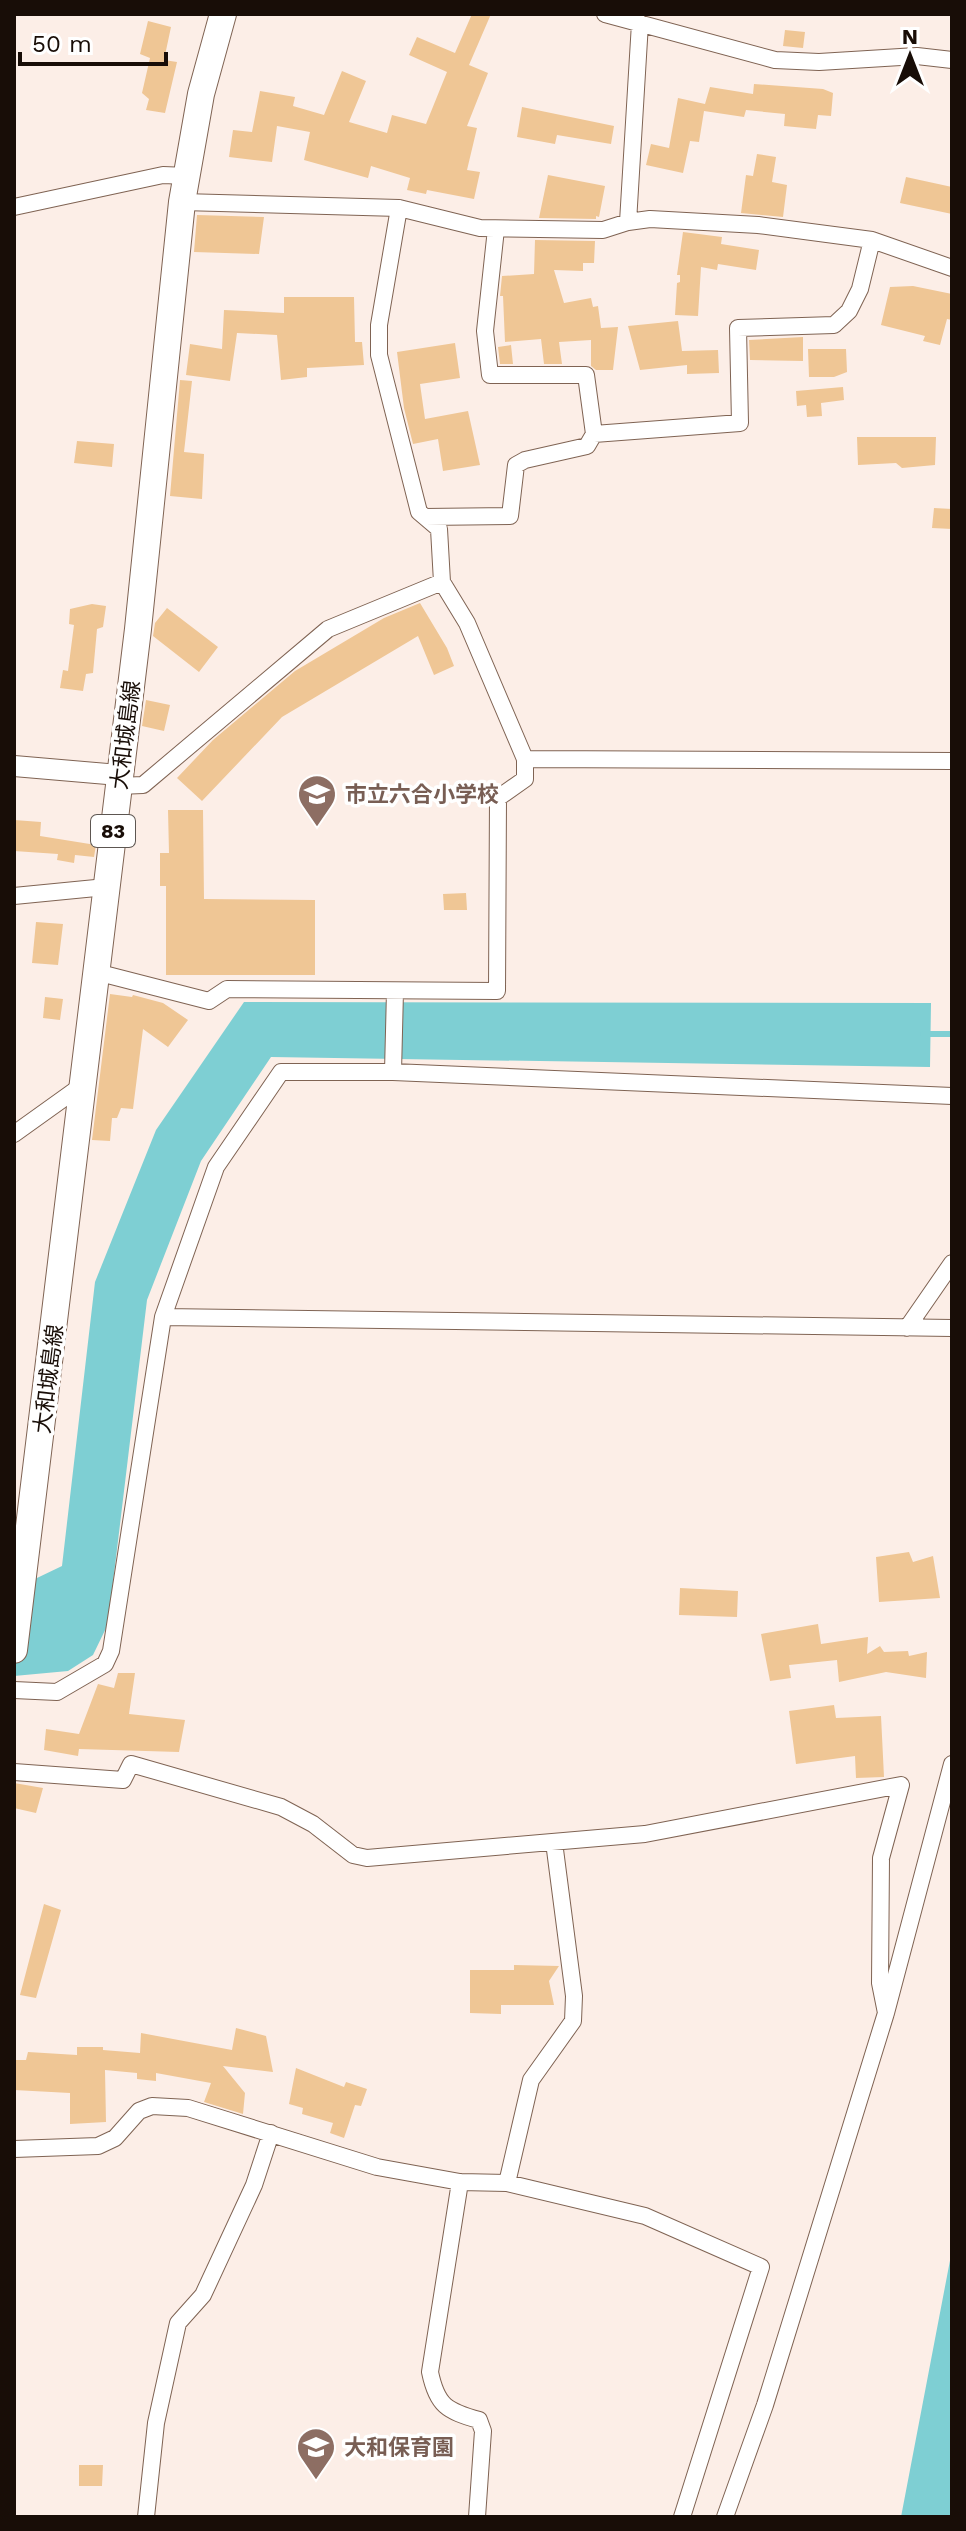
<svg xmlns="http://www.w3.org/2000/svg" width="966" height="2531" viewBox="0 0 966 2531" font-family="'Work Sans','Noto Sans JP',sans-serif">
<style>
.water{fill:#7ecfd3}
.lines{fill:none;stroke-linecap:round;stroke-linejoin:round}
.stream{stroke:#7ecfd3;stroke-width:6}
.building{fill:#efc695}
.minor-casing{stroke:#7f6353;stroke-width:18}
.tertiary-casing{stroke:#7f6353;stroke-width:22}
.primary-casing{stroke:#7f6353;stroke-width:28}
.minor{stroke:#fff;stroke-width:16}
.tertiary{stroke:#fff;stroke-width:20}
.primary{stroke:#fff;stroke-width:26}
.labels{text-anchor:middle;stroke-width:7;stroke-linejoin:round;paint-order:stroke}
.shield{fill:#fff;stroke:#5d5651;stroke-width:2}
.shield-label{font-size:20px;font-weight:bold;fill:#180d07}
.street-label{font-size:22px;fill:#180d07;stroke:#fff}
.education-label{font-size:22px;font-weight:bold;fill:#785e54;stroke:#fff;text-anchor:start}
</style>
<rect width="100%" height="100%" fill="#fceee7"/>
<!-- water -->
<path class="water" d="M244,1002L931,1003L930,1067L271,1057L201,1161L147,1300L108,1624L93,1655L68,1671L14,1676V1589L62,1566L95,1282L156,1130Z
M952,2250V2517H901Z"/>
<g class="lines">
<!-- stream -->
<path class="stream" d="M923,1034H952"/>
</g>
<!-- building -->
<path class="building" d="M472,14H491L469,65L488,73L467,126L477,128L467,170L480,172L474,199L427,190L426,194L407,190L410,178L371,166L368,178L304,160L310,132L277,126L272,162L229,157L233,130L252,132L260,91L295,97L293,106L324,115L342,71L366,81L349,122L387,133L392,115L426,124L447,72L409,55L417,37L455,53Z
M148,21L171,27L164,60L177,62L165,113L146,110L149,99L142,93L150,58L140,54Z
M785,30L805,32L803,48L783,46Z
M754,84L823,89L833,93L831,116L818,115L816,129L784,126L785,114L746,110L744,117L704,111L699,142L690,141L683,173L646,165L651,144L669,148L678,98L705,104L710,87L753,94Z
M522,107L614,126L611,144L557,135L555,144L517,137Z
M757,154L776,157L772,182L787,185L783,217L741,213L746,175L753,176Z
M548,175L605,186L599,217L596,216V219L539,218Z
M906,177L952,187V214L900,203Z
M197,215L264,217L259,254L194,252Z
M683,232L722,237L721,244L759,250L756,270L718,264L717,270L701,267L698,316L675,315L677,283L680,282V275H677Z
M535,240L595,241L594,263H583V271L554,270L564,303L591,298L593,307L598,306L601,328L618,327L613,370H596L591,366V340L559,342L562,364H544L541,339L505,342L503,296H500L502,276L534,274Z
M913,286L952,294V320L947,319L940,345L923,341L925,336L881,325L890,287Z
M284,297H354L355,342H362L364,365L307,368V377L281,380L277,335L237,333L230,381L186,375L190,344L222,349L224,310L284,313Z
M678,321L682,351L718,350L719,373L687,374V365L640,370L628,326Z
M803,337V361L750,360L749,340Z
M455,343L460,378L420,384L425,419L468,411L480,465L443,471L438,439L413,444L404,408L397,352Z
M511,345L513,364H500L498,347Z
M808,349H846L847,372L834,377H809Z
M180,380L192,381L184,452L204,454L202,499L170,496Z
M843,387L844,400L821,403L822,416L807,417L806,405L797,406L796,391Z
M857,437H936L935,465L902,468L896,463L858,465Z
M77,441L114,444L112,467L74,463Z
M934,508L952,509V529L932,528Z
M420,603L447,648L454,666L434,675L418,636L282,717L202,801L177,778L213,740L295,671L384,618Z
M92,604L106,606L103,627L97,629L93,673L86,674L83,691L60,688L63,670L68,671L74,625L69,624L70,609Z
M167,608L218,647L199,672L153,636L155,623Z
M146,700L170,705L164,731L142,726Z
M168,810H203L204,899L315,900V975H166V886H160V853H169Z
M14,820L41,822L40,836L96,845L94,857L75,855L74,863L57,860L58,854L14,851Z
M466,893L467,910H444L443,894Z
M36,922L63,924L58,965L32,963Z
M110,994L132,997L133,995L163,1003L188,1020L168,1047L143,1029L133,1109L121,1108L117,1118H112L110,1141L92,1140Z
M45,997L63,999L60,1020L43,1018Z
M909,1552L913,1562L933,1556L940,1598L879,1602L876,1557Z
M680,1588L738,1591L737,1617L679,1615Z
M818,1624L821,1644L868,1637L867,1654L880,1646L884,1652L908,1651L909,1656L927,1652L926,1678L886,1672L839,1682L837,1660L789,1665L791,1678L770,1681L761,1634Z
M118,1673H135L129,1714L185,1720L179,1752L79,1749L78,1756L44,1750L46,1729L79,1734L98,1684L114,1688Z
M834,1705L836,1718L881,1716L884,1777L856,1778L855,1756L796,1764L789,1711Z
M14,1783L43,1788L36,1813L14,1808Z
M44,1904L61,1910L36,1998L20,1995Z
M514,1965L559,1966L549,1981L554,2005H501V2014L470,2013V1970H514Z
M236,2028L266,2036L273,2072L223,2066L245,2093L243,2114L204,2102L211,2083L156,2073V2081L137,2079V2073L105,2070L106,2122L70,2124V2093L14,2090V2060H26L28,2052L77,2055V2047H103V2050L140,2053L141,2033L232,2050Z
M296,2068L344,2087L346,2082L367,2089L361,2106L355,2105L344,2138L330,2133L333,2123L302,2114L303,2108L289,2104Z
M79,2465H103L102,2486H79Z"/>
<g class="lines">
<!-- minor casing -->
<g class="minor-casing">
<path id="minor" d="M605,14L775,60L819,62L917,56L952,60
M182,202L399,208L480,228L603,230L628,222L650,219L758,225L872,240L952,268
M14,207L163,175L187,176
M628,222L640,23
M496,229L485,331L490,375H586L594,434
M425,517L510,516L516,465L525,460L587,446L594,434L740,423L738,328L834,325L849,311L860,289L872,240
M525,759L952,761
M118,786L143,785L328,629L442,582
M14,896L106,887
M96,972L209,1001L227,989L497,991L498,798L525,779V759L467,623L442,582L439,529L419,512L379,355V325L399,208
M393,1072L395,991
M14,1134L81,1086
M163,1317L952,1328
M907,1328L952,1263
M14,1690L57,1692L105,1664L111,1651L163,1317L216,1167L281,1072H393L952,1096
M14,1772L123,1780L131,1764L281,1807L313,1824L353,1855L367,1858L645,1834L901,1785L881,1858L880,1983L886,2013
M14,2149L98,2146L115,2138L139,2111L152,2106L188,2108L377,2167L460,2182L507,2183L645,2216L761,2267L682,2517
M460,2182L430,2372C437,2406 447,2411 479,2420L483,2431L477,2517
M507,2183L531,2080L573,2021L574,1996L554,1842
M146,2517L156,2423L178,2323L203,2295L254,2185L271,2133
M725,2517L765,2405L886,2013L952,1764"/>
</g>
<!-- tertiary casing -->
<g class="tertiary-casing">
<path id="tertiary" d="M14,766L119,775"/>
</g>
<!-- primary casing -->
<g class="primary-casing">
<path id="primary" d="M14,1650L138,629L182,202L201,94L223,14"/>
</g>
<!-- minor -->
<use href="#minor" class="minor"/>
<!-- tertiary -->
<use href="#tertiary" class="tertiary"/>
<!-- primary -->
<use href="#primary" class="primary"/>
</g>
<!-- icons -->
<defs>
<g id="school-pin" transform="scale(2)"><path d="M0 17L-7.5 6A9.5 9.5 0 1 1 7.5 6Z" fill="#8d6e63" stroke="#fff"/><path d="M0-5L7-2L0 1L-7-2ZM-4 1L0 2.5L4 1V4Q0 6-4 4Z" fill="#fff"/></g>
</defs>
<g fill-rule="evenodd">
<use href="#school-pin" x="317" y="794"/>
<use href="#school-pin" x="316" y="2447"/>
</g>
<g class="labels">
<!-- shield labels -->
<rect class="shield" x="91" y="815" width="44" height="32" rx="6"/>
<g class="shield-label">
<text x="113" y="838">83</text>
</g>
<!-- street labels -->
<g class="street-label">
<text transform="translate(125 735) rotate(-83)" y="8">大和城島線</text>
<text transform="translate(48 1379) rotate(-83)" y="8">大和城島線</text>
</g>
<!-- education labels -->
<g class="education-label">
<text x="345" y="802">市立六合小学校</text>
<text x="344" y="2455">大和保育園</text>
</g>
</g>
<!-- border -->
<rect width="966" height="2531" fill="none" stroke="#180d07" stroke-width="32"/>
<!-- north arrow -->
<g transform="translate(910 56)" stroke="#ffffff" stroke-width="6" paint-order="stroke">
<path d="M0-6L14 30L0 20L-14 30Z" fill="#180d07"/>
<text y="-12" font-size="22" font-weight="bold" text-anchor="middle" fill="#180d07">N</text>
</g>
<!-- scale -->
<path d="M20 52v12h146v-12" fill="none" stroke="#180d07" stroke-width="4"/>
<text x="32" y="52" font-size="24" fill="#180d07" stroke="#ffffff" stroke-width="6" paint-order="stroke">50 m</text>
</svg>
